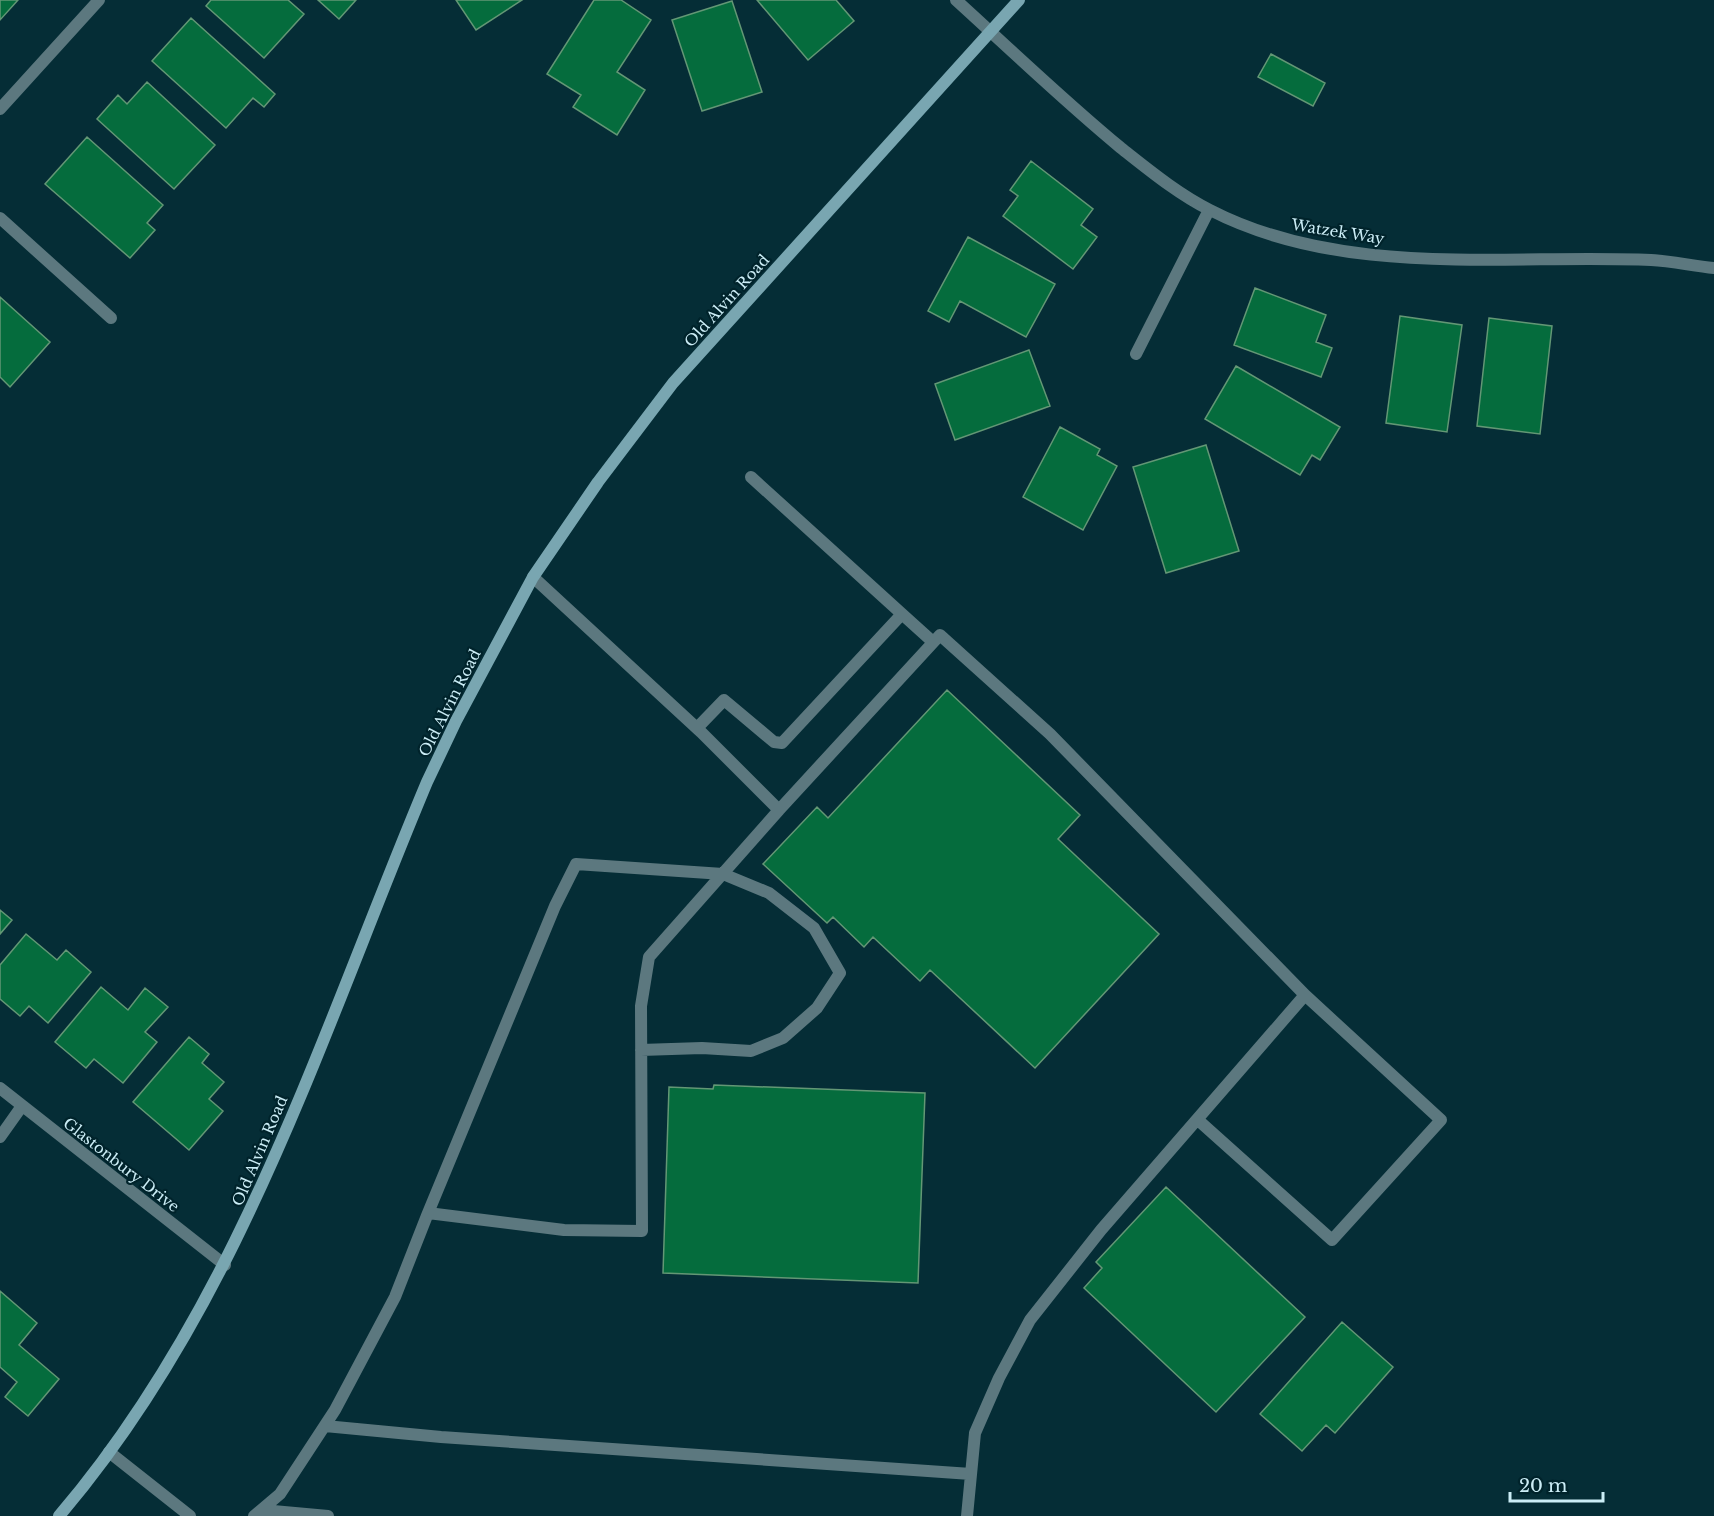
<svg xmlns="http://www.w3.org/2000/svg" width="1714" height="1516" viewBox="0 0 1714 1516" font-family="'Libre Baskerville',serif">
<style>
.building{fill:#056c3d;stroke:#639775;stroke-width:1.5}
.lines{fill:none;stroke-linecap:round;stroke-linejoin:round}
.lane{stroke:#5c787f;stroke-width:12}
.street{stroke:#5c787f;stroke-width:12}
.secondary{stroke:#79a6b1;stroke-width:12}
.labels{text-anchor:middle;stroke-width:4.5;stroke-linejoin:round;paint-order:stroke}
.street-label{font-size:15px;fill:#cbedf6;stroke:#00232b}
</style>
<rect width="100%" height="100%" fill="#052d36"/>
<!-- building -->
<path class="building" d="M0,0H18L0,20Z
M211,0H288L304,14L264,58L206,6Z
M318,0H356L339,19Z
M456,0H522L476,30Z
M594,0H621L651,20L617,72L645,90L617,135L573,107L581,95L547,74Z
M757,0H836L854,21L808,60Z
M732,1L762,92L702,111L672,20Z
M191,18L275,94L264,107L253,98L226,128L152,61Z
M1271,54L1325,83L1313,106L1258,77Z
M147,82L215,145L174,189L97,119L118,95L127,104Z
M87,137L163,205L147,223L155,230L130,258L45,184Z
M1031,161L1093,209L1081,225L1097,237L1073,269L1003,216L1018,196L1010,190Z
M968,237L1055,284L1026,337L960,301L949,322L928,311Z
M1255,288L1326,315L1316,342L1332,348L1321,377L1234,345Z
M0,297L50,342L10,387L0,377Z
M1400,316L1462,325L1447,432L1386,423Z
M1489,318L1552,326L1540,434L1477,426Z
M1029,350L1050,406L955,440L935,384Z
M1236,366L1340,427L1320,460L1312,455L1300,475L1205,419Z
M1060,427L1100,449L1097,455L1117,466L1083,530L1023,497Z
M1206,445L1239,551L1166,573L1133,467Z
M947,690L1080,815L1058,839L1159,934L1035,1068L930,970L920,981L873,937L864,947L833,917L827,923L763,864L817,807L828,818Z
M0,910L12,920L0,934Z
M26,934L57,960L66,950L91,972L48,1023L29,1006L20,1016L0,999V965Z
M101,987L128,1010L145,988L168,1007L145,1032L157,1042L123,1083L94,1059L86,1068L55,1042Z
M189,1037L209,1054L202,1063L224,1082L209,1099L223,1111L189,1150L133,1102Z
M714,1085L925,1093L918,1283L663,1273L669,1087L713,1089Z
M1166,1187L1305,1317L1216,1412L1084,1288L1102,1268L1096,1262Z
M0,1291L37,1323L19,1345L59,1379L28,1416L5,1397L17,1382L0,1367Z
M1342,1322L1393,1367L1335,1433L1326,1425L1302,1451L1260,1414Z"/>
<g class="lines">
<!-- lane -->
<path class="lane" d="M902,614L933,642
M697,728L724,700L774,742L782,743L902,614L751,477
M779,810L940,635L1050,734L1305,995L1101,1230L1030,1320L999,1378L975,1433L967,1516
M1198,1120L1332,1240L1441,1120L1305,995
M428,1213L555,906L576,864L723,874L769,893L814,928L840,973L817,1008L783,1038L751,1051L702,1048L641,1050
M325,1426L441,1437L971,1474
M109,1452L190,1516
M262,1510L328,1516
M254,1516L280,1494L335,1410L395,1297L428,1213L564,1230L642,1231L641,1006L649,957L779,810L701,732L533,577"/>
<!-- street -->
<path class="street" d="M956,0C1011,50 1064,101 1121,148C1149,170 1178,194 1210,210C1344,279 1506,254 1651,260C1672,261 1693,266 1714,268
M0,109L99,0
M0,218L111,318
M1136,354L1209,210
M0,1088L225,1265
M0,1137L22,1106"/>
<!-- secondary -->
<path class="secondary" d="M59,1516C240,1304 321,1034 427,782L456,721L533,577L598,482L673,383L1019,0"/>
</g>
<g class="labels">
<!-- street labels -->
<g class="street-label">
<text transform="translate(1338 232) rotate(9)" y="5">Watzek Way</text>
<text transform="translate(727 301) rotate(-48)" y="5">Old Alvin Road</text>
<text transform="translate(450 703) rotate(-63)" y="5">Old Alvin Road</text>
<text transform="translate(260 1151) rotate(-67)" y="5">Old Alvin Road</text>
<text transform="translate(121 1165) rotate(38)" y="5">Glastonbury Drive</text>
</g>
</g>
<!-- scale -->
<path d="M1510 1492v9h93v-9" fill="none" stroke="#cbedf6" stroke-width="3"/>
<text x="1519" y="1492" font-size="18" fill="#cbedf6" stroke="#00232b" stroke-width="4.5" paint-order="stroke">20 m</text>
</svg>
